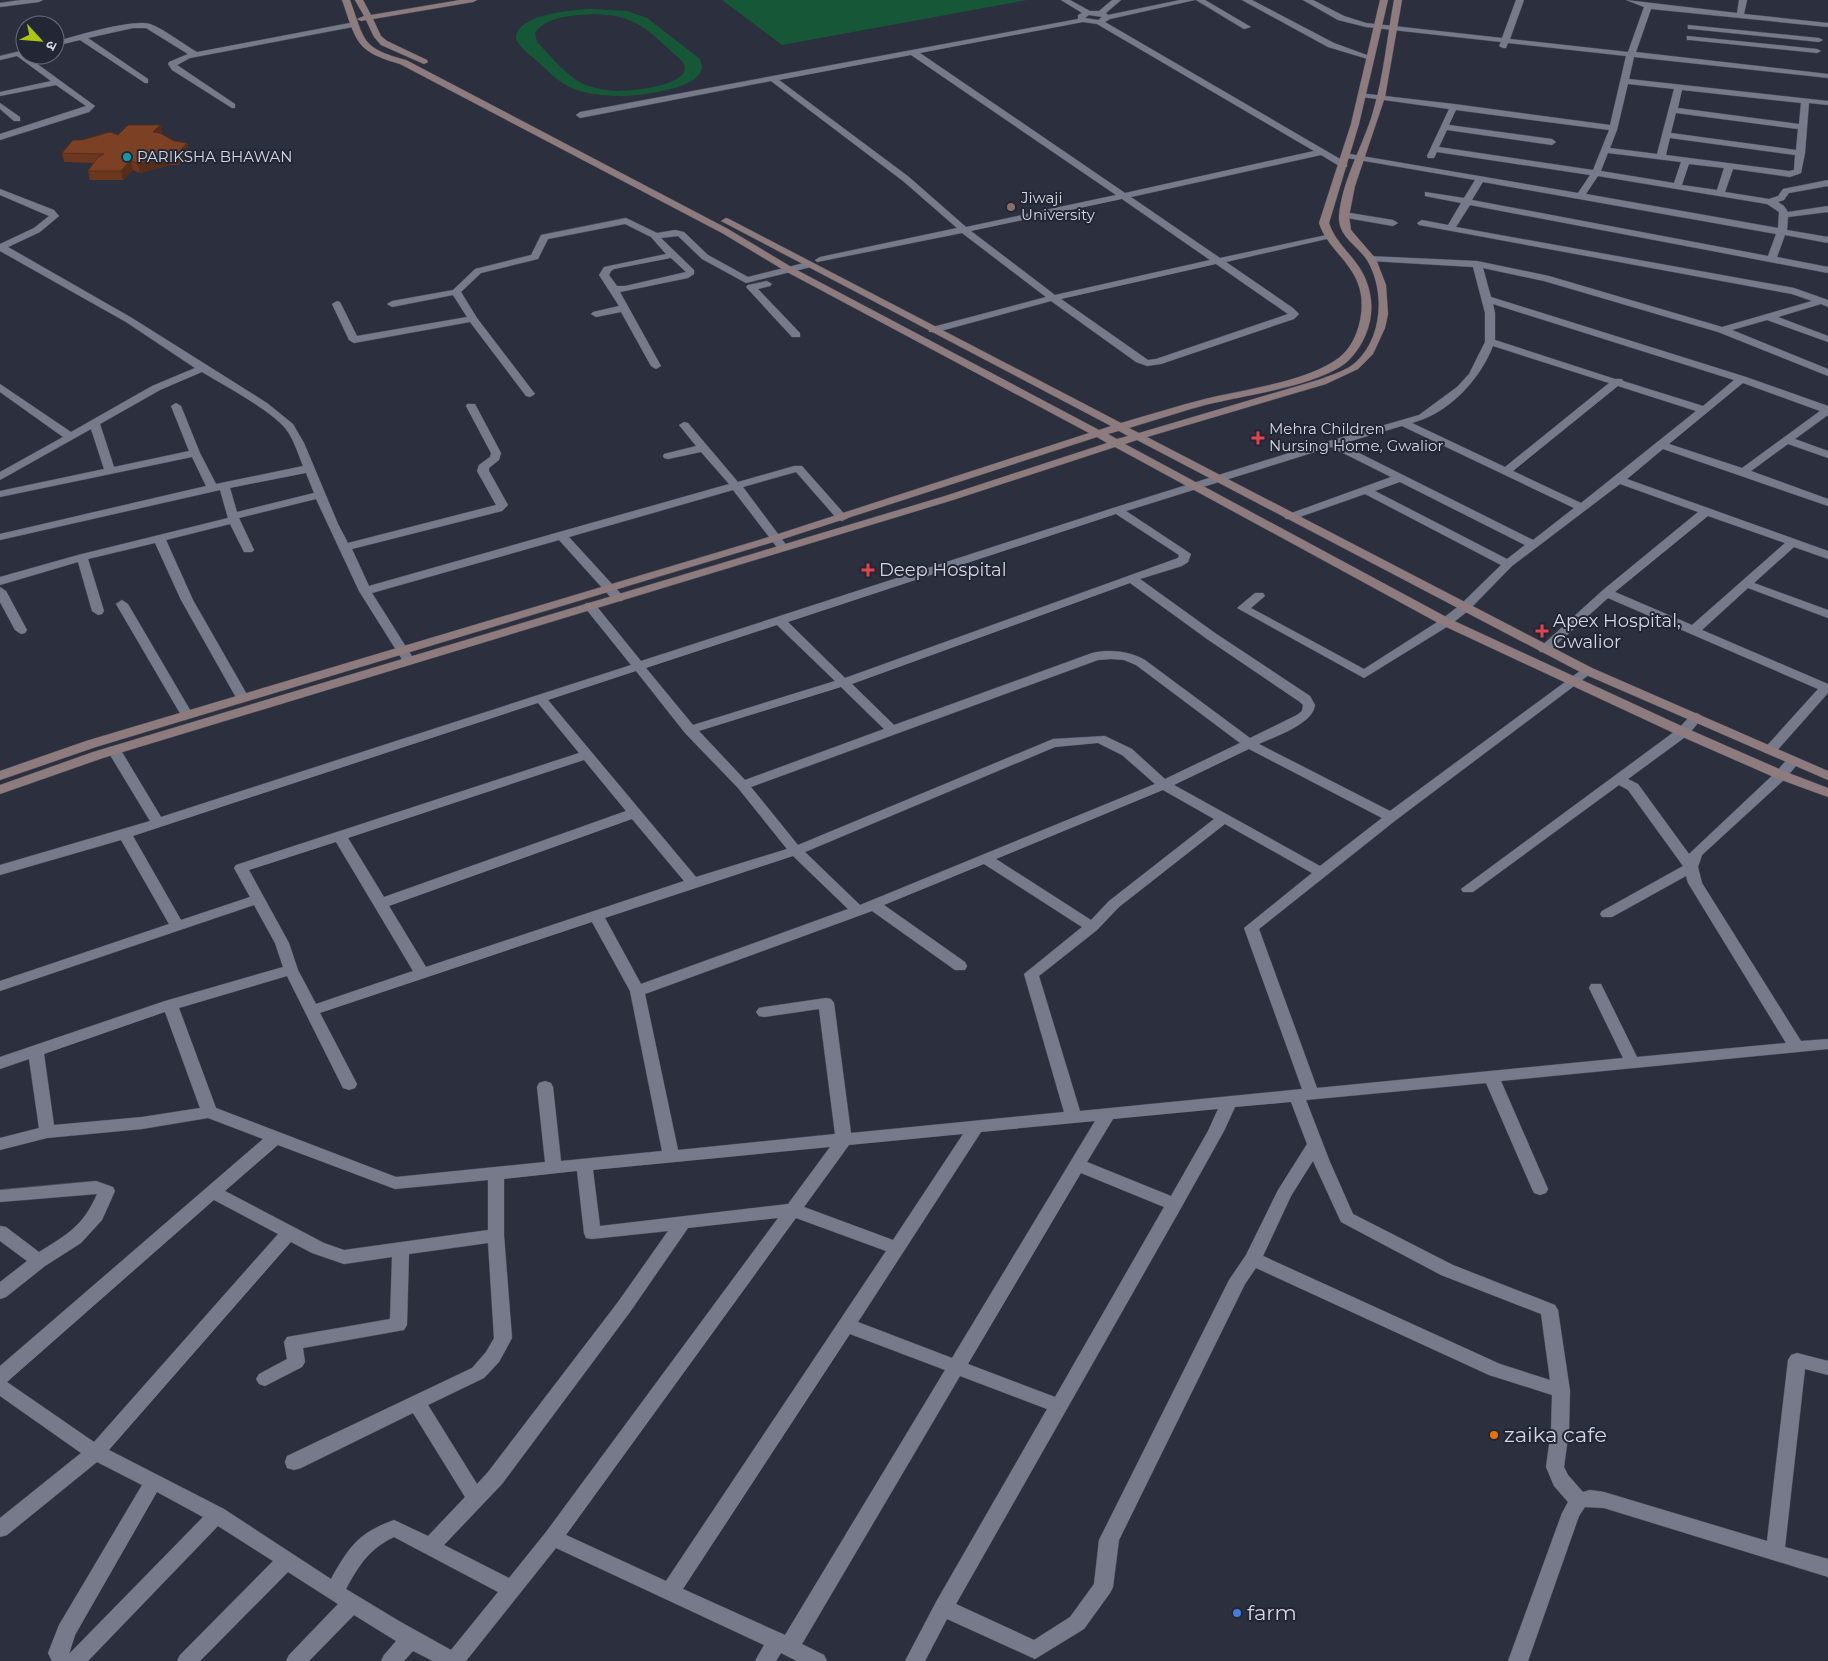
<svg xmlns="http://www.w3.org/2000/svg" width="1828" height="1661" viewBox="0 0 1828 1661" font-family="Montserrat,'Noto Sans Devanagari',sans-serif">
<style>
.green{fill:#155737;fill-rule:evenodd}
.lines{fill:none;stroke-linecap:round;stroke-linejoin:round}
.minor-casing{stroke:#4a4d59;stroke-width:1}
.secondary-casing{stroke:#4a4d59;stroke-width:1}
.minor{fill:#767a8b;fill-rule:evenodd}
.secondary{fill:#8d7b7d;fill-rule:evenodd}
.wall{fill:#6b371f}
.shaded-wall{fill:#572d19}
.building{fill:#7c4024;stroke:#572d19}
.culture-dot{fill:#0f9aa8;stroke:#232634;stroke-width:2}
.education-dot{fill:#8d6e63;stroke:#232634;stroke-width:2}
.health-dot{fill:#e0444e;stroke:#232634;stroke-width:2}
.food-dot{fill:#e8710a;stroke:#232634;stroke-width:2}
.shop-dot{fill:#3f7fe0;stroke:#232634;stroke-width:2}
.labels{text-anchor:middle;stroke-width:4;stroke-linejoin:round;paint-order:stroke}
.far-poi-label{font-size:15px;fill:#d3d5df;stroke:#232634;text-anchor:start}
.poi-label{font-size:18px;fill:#d3d5df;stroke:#232634;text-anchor:start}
.near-poi-label{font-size:21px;fill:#d3d5df;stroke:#232634;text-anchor:start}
</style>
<rect width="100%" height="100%" fill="#2c303e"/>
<!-- green -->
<path class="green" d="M722,0H1027L782,45Z
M591,9L627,11L647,18L699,58C718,88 638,96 622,96C608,96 594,95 580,91C562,86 550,73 537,61C530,55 520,48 516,39C515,14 573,10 591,9ZM594,14C640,15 650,33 682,61C699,85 632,91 620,91C609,91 597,89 586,85C569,79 550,55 537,42L535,33C546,16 575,15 594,14Z"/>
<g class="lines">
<!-- minor casing -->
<g class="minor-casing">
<path id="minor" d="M21,0H43L39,2L0,7V3Z
M1061,0H1070L1090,11H1099L1112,0H1121L1106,13L1108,15L1180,0H1195L1110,19L1105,22L1347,163V167H1341L1321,155L1131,197L1220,258L1331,234V238L1226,262L1293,308L1299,314L1294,319L1161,364L1147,366L1136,362L1051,301L937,332H929V328L1046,297L962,233L817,262L815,260L820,257L957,228L903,181L771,81L580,118L576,115L580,112L1078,19V15L1082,13ZM1089,15L1102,17L1098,20L1085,18ZM1083,22L1097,24L1314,151L1125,193L920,53ZM911,55L1116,195L966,227L909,177L779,80ZM1122,199L1210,260L1055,295L971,231ZM1216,264L1288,314L1156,359L1148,360L1061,299Z
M1196,0H1205L1251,27L1244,29Z
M1242,0H1252L1334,43L1375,58L1371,60L1328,47Z
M1303,0H1313L1344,16L1366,23L1502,38L1516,0H1524L1510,39L1628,52L1644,7L1626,0L1737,13L1739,0H1747L1744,14L1828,23V27L1651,9L1636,52L1828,74V78L1634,57L1629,79L1828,101V105L1809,103L1805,153L1801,173L1790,177L1733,169L1725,192L1769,199L1778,196L1783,189L1828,180V186L1789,193L1784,200L1778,202L1784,206L1788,212L1828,206V212L1788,217L1787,230L1828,237V243L1785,235L1777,257L1828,267V273L1470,205L1456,227L1794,288L1828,300V307L1821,304L1778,317L1828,336V342L1767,320L1732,330L1828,369V376L1718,332L1544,281L1483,268L1491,297L1746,377L1828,406V415L1795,439L1828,451V458L1788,444L1751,471L1828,499V506L1663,449L1627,479L1828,551V559L1794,547L1754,583L1828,610V618L1748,588L1702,630L1828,684V693L1775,753H1765L1763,750L1818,689L1608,598L1548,652H1540L1538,649L1603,590L1698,512L1620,484L1512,566L1468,611L1450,625L1364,678L1237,608L1255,593H1263L1265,596L1251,608L1364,669L1442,619L1460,605L1501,565L1365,494L1294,519H1286L1284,517L1286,515L1391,477L1331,447L1126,511L1191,554L1188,562L1182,566L1140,579L1215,633L1310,696L1315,705C1313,724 1276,736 1259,744L1390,811L1584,668H1592L1594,671L1396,820L1259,929L1317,1088L1623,1058L1589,988L1591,984H1601L1603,988L1637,1057L1786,1043L1688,883L1686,876L1612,917H1602L1600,914L1602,911L1683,866L1628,790L1619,785L1473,892H1463L1461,889L1678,729L1692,714L1697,713L1703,717L1688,735L1628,779L1638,784L1689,854L1776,772L1788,758H1798L1800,761L1786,778L1702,855L1698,867L1702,883L1801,1041L1828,1039V1049L1501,1081L1548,1189L1546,1193L1540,1195L1534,1193L1532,1189L1486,1083L1306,1100L1330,1162L1353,1214L1453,1265L1555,1305L1558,1310L1570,1391L1569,1430L1564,1467L1568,1475L1583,1492L1590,1490L1604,1492L1767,1541L1788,1360L1791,1355L1797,1353L1828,1361V1375L1805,1369L1785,1547L1828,1559V1577L1604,1508L1585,1507L1579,1516L1528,1661H1508L1562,1513L1568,1502L1554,1486L1546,1467L1551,1430L1552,1395L1489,1375L1256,1268L1245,1284L1119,1540L1113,1587L1110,1593L1084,1629L1035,1659L947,1619L925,1661H905L936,1602L1047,1409L960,1376L802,1644L824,1655L827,1661H797L781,1653L776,1661H755L764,1645L556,1548L466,1661H433L413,1651L404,1661H381L384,1655L396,1641L354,1615L309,1661H286L289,1655L338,1604L288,1572L200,1661H177L180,1655L273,1561L218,1526L88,1661H52L48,1653L59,1625L142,1485L97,1462L7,1535L0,1537V1518L81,1453L0,1396V1366L263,1139L208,1118L142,1129L47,1138L0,1150V1138L39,1128L29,1059L0,1069V1057L165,1001L283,967L275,943L254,905L0,991V981L169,924L121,840L0,875V865L150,821L107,750L109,747H119L161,817L631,665L586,609L584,606L586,603H594L641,661L1113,508L1305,448L1419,415L1457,387L1469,374L1485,342V313L1473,267L1371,261L1368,260V256L1477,261L1549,276L1722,327L1812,301L1792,294L1419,225L1417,223L1422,220L1448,225L1461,203L1425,196V192L1464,198L1475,180L1347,158L1344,157V153L1578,193L1590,175L1437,152L1434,158H1428L1427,156L1449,109L1362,97H1359V93L1454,104L1610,125L1626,56L1508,43L1506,48H1503L1499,46L1501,42L1366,27L1338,20ZM1628,84L1674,89L1657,154L1610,148L1617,130ZM1682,90L1801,103L1799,124L1678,108ZM1456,110L1609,130L1593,170L1439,147L1447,130L1552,145L1556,142L1552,139L1449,125ZM1676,113L1798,129L1796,150L1671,133ZM1670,138L1795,155L1794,170L1789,171L1666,155ZM1608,153L1681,162L1674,183L1601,171ZM1689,164L1724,168L1717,190L1682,185ZM1598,176L1767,204L1779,212L1778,228L1586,194ZM1483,182L1776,234L1768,256L1472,200ZM1493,304L1734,380L1703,406L1623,381L1622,379H1615L1495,340V313ZM1493,346L1609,383L1505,467L1412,423C1449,413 1479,381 1493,346ZM1743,383L1820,411L1742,468L1669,444ZM1618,386L1696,411L1581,503L1513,471ZM1402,426L1574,508L1533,540L1341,444ZM1400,482L1525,545L1507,559L1375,491ZM1116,514L1179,555L1178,558L845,678L788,622ZM1708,516L1785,543L1692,625L1615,592ZM1130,583L1207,639L1300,702L1303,705L1302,711L1297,715L1250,738L1145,660C1129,651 1110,649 1092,653L894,725L852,684ZM777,625L835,681L693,725L646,668ZM1111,659L1124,660L1136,665L1240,743L1165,779L1132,749L1105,736L1053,739L798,845L751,787L1098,660ZM636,671L685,733L738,788L787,849L696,877L548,700ZM841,687L884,729L745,780L699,731ZM538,703L579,753L236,865L234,868L250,897L181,920L133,836ZM1098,743L1122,755L1155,784L860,905L805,852L1055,747ZM1249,749L1382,818L1320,866L1174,785ZM584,760L626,811L384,897L348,838ZM1163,790L1214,819L1109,901L1091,920L996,859ZM632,819L684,881L426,967L389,906ZM1225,824L1312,873L1244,928L1302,1089L1080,1111L1039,976L1097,930L1119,907ZM336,842L413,971L316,1004L298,970L289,943L249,870ZM793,856L848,909L641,984L605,918ZM984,864L1082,927L1024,974L1064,1112L851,1133L834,1003L831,999L826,998L764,1007L759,1008L756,1012L759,1016L764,1017L819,1009L835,1134L678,1150L645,994L872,911L955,970H965L967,966L965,962L884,905ZM592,922L630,991L662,1151L561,1161L553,1087L551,1083L545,1081L539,1083L537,1087L545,1162L396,1177L216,1108L179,1008L287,976L343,1088L349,1090L355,1088L357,1084L320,1013ZM165,1012L200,1108L142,1117L54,1125L44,1054ZM1291,1102L1307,1144L1278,1190L1246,1255L1229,1280L1099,1540L1094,1584L1070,1617L1034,1640L956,1604L1181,1208L1224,1131L1235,1107ZM1218,1109L1208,1131L1171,1196L1087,1162L1113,1119ZM1095,1121L952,1358L858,1322L981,1132ZM963,1134L893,1240L804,1207L849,1145ZM278,1145L395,1189L488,1180V1230L344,1250L324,1243L225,1191ZM830,1147L788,1204L600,1226L593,1170ZM1313,1161L1341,1222L1441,1275L1541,1314L1550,1380L1500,1364L1263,1256L1291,1196ZM577,1171L584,1233L586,1238L592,1239L668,1231L618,1302L488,1472L477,1484L428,1405L484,1378L499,1362L512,1338L504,1235V1179ZM1081,1173L1164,1207L1055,1397L968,1364ZM214,1200L278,1234L94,1442L7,1382ZM778,1218L546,1532L509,1578L444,1545L502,1484L630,1312L688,1228ZM796,1218L886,1251L666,1581L566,1535ZM291,1242L312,1253L344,1264L392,1257L390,1319L287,1337L284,1342L287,1359L259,1374L256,1379L259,1384L265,1386L302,1367L305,1362L303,1348L404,1330L407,1325L409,1254L488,1243L494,1338L486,1352L472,1368L287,1456L285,1462L287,1468L294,1470L301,1468L413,1413L465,1497L428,1536L394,1520C358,1533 349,1547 331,1579L224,1509L109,1450ZM850,1334L945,1370L785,1635L683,1589ZM157,1492L203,1517L69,1654L75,1635ZM394,1537L498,1592L451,1650L399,1621L346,1589C359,1565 369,1549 394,1537Z
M355,22H358V26L190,58L177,65L235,104V108H232L172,70L168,64L169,62L188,54L146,28H133L88,38L148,79V83H145L80,40L55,46V42C75,36 132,19 150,24C164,29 183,44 197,52Z
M1688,25L1819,38L1823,40L1819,42L1691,29H1688Z
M1687,36L1817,49L1821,51L1817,53L1690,40H1687Z
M25,50V55L95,106L89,112L0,140V134L86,106L56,85L0,96V92L51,81L17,56L0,60V56Z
M0,103L20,117V121H14L0,109Z
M0,189L54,210L59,216L40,232L8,247L132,318L267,403L293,424L304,443L338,524L348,543L496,505L477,471L479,465L490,457L491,453L466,406L467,404H475L501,453L499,460L489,468V471L508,505L502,511L352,549L369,586L729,484L701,452L668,459L664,458L663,456L664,454L696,446L679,425L684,422L688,423L738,482L794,466H802L848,518L842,521L838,520L796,472L743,487L787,546L789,548L787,550H779L733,490L569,537L622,595L624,598L622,601H614L559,540L372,593L415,661L409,665L403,661L359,591L316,499L239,518L254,550L252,552H244L230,524L166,540L193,600L249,698L248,701H238L181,600L155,543L88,559L104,611L102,614L98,615L92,611L78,562L0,585V577L78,555L228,518L220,490L0,540V534L206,486L192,457L0,497V491L104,469L91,429L0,480V472L63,437L0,392V384L71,432L152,386L195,368L126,322L0,251V244L34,228L49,216L0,195ZM202,372C225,386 269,409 285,428C294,439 298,454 303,466L216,484L200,453L181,406L176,403L171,406L189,451L114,467L100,424L160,390ZM306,473L314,493L237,512L230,488Z
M1344,212L1393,220L1398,223L1393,226L1341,217L1339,215Z
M626,218L657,233L675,230L684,232L708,255L748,277L808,262L813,265L811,267L746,283L702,259L678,236L661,238L694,270V274L688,278L620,292L661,366L656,369L651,366L621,312L596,317L591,314L593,312L619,306L599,275L604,267L666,254L651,237L625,224L548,239L538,259L481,273L461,292L477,318L535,394L530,397L526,396L470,322L354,343L349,340L332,304L337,301L340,302L357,336L467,317L453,295L392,307L387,304L392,301L453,290L475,269L531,255L541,235ZM671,258L686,272L625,286H617L609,275L611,271L614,269Z
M767,281L772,284L770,286L758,289L800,333V337H792L746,287L748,285Z
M0,587L6,591L27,630L25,633L21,634L15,630L0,602Z
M122,600L128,604L193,715L192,718H182L181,715L116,604Z
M96,1181L113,1187L115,1191L102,1220L81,1243L45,1266L6,1297L0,1299V1282L27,1261L0,1241V1226L6,1227L39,1252C68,1234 83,1226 97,1194L0,1202V1190Z"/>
</g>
<!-- secondary casing -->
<g class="secondary-casing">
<path id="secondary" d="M342,0H350C365,41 361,48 406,60L728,229L793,268L1099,430L1111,426L721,221L726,218L729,219L1121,423C1149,415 1177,406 1205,399C1244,389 1308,382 1340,357C1357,343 1364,316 1361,295C1356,263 1328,251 1319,223L1351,124L1380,0H1388L1359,124L1329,223C1338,250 1364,260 1370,294C1375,317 1366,343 1349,360C1323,385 1246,395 1209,404C1182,411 1156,420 1129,428L1139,433L1318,380C1331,375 1346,371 1356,362C1383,337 1385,290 1367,260C1357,245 1338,237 1339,216C1342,180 1363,146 1373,112C1384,75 1387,37 1394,0H1402L1385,97L1355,186L1349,216L1351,230L1376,259L1386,285L1388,314L1385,328L1373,354L1358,369L1326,384L1147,437L1592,668L1828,771V780L1584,674L1137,440L1125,444L1450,619L1688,729L1786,772L1828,788V797L1776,778L1678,735L1442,625L1115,447L953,500L103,758L0,794V785L93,752L945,496L1107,443L1097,437L780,540L96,747L0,780V771L86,741L772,536L1089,433L787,272L722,233L400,64C355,51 357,42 342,0ZM1119,431L1128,436L1117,439L1108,434Z
M355,0H363L371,15L460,0H477L473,2L373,19L381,36L387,41L427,60L428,62L424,64L381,45L374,37L366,20L361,21L357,19L364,16Z"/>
</g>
<!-- minor -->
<use href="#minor" class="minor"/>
<!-- secondary -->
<use href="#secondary" class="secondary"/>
</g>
<!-- wall -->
<path class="wall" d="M160,125L162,134L174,141L187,143L189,152L178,165H170L140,173L133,170L123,180H90L88,171L93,163L64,162L62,153L82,140L118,135Z"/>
<!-- shaded-wall -->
<path class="shaded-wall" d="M160,125L162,135L153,132Z
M187,143L189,152L178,165L176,155Z
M168,155L170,165L140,173L138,164Z
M131,160L133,170L123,180L121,171Z"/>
<!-- building -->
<path class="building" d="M128,125H160L153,132L160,133L174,141L187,143L176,155H168L138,164L131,160L121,171H88L98,157L104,154L62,153L73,140H82L110,132L118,135Z"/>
<!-- markers -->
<circle class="culture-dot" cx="127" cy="157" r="5"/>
<circle class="education-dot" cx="1011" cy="207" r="5"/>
<g class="health-dot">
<path d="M1255.5 430.5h5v5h5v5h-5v5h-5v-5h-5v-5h5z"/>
<path d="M865.5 562.5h5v5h5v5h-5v5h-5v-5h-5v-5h5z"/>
<path d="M1539.5 623.5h5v5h5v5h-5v5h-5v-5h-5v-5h5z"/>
</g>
<circle class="food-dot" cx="1494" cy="1435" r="5"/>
<circle class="shop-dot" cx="1237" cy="1613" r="5"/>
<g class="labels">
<!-- far-poi labels -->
<g class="far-poi-label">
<text x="137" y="162">PARIKSHA BHAWAN</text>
<text x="1021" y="203">Jiwaji<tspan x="1021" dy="17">University</tspan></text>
<text x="1269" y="434">Mehra Children<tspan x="1269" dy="17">Nursing Home, Gwalior</tspan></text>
</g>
<!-- poi labels -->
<g class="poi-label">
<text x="879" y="576">Deep Hospital</text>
<text x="1553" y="627">Apex Hospital,<tspan x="1553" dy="21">Gwalior</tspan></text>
</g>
<!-- near-poi labels -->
<g class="near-poi-label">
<text x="1504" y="1442">zaika cafe</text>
<text x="1247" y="1620">farm</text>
</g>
</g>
<!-- north arrow -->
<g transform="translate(40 40) rotate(116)"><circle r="24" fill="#232634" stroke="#696c78"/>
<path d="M0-4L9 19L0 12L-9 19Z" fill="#acc610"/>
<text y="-8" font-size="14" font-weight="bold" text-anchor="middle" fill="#d3d5df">उ</text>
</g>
</svg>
